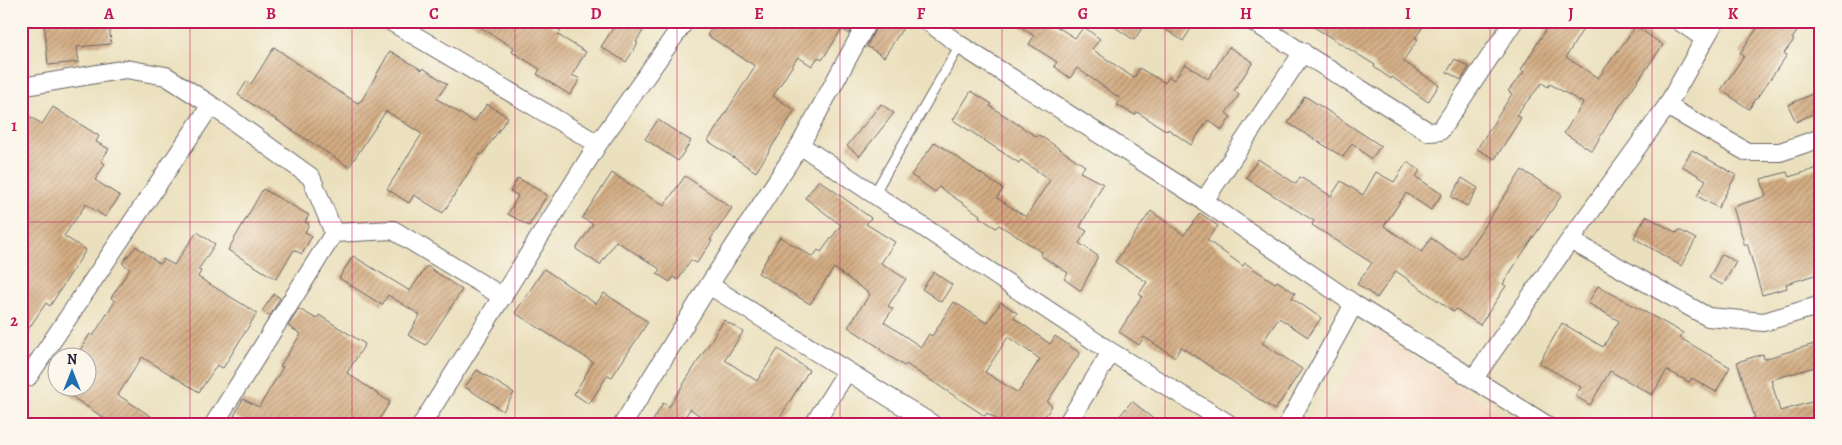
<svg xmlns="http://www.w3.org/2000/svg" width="1842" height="445" viewBox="0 0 1842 445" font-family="Alegreya,serif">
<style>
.built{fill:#f2d4be}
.building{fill:url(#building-hatch);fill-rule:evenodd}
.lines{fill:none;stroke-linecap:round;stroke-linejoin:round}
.service-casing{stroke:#686468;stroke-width:11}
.minor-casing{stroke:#686468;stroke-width:20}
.service{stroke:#fff;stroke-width:9}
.minor{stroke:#fff;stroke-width:18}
.grid{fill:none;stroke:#c2185b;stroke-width:1;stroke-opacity:0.55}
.neatline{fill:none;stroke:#c2185b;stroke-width:2}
.grid-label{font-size:16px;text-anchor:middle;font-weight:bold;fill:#c2185b}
</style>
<defs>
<pattern id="building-hatch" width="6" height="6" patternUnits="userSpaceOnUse" patternTransform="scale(1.25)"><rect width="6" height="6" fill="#d3ac82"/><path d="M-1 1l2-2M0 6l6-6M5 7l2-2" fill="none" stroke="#ab8c6c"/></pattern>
</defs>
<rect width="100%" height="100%" fill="#fbf7ec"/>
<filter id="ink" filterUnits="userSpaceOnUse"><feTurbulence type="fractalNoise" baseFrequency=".02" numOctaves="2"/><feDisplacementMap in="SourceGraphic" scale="10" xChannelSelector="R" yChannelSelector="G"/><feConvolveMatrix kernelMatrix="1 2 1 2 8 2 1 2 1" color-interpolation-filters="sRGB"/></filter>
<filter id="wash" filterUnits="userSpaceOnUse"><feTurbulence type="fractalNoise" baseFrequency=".0096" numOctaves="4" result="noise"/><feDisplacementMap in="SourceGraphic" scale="20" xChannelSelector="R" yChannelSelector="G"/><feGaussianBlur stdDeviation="1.12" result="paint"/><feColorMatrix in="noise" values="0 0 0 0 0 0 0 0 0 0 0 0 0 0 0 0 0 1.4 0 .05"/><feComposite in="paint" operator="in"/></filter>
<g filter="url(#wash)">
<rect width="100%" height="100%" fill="#ebe0bd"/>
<!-- built -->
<path class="built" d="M1374,330L1515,424H1316Z"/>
<g id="blocks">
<!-- building -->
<path class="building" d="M44,21H109L111,44L77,47L79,62L48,65Z
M470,21H544L561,31L558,35L586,52L572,75L580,79L570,95L537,74L540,69L512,52L514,48Z
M620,21H649L636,42L638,43L626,62L601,47L613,28L615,29Z
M717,21H856L849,34L842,29L822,60L818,57L812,66L798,57L773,96L795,110L756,172L708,141L755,66L707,35Z
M879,21H893L903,28L884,57L867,46Z
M1012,21H1048L1075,38L1084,27L1100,39L1092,49L1134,78L1139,68L1165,83L1169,77L1174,80L1185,64L1208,79L1229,47L1253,62L1234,91L1239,95L1226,113L1231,117L1222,130L1208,120L1191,145L1168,129L1167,131L1137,112L1135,115L1117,105L1121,99L1077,68L1070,78L1054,66L1057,62L1029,44L1034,36Z
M1106,21H1147L1134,40Z
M1153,21H1196L1183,41Z
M1304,21H1427L1415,38L1418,39L1403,61L1439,85L1428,102L1392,77L1391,79L1374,67L1375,65Z
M1551,21H1588L1566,57L1598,78L1636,26L1663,45L1612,117L1592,151L1564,133L1583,103L1550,84L1548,87L1542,83L1516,115L1521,118L1495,159L1477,149L1512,94L1508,91L1524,72L1521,70Z
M1762,21H1804L1792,39L1794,40L1784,53L1787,55L1749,109L1721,90L1744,56L1740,53Z
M274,47L331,87L358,103L362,100L390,51L422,70L423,68L447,84L437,99L474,122L487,104L508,117L482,155L480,154L443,213L414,195L409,203L387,189L422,134L386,111L349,167L238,95L247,81L251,84Z
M1455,59L1469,67L1461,80L1447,72Z
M1821,90V110L1796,122L1788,105Z
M971,91L992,104L990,106L1037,137L1039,135L1085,166L1080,172L1103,184L1080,227L1087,231L1079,243L1098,256L1081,291L1064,279L1068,273L1040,255L1042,252L999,225L996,228L979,217L980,215L939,187L935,192L911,175L935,142L1003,189L997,198L1026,217L1050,180L1021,160L1019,163L953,120Z
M1305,96L1381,146L1371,159L1352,143L1343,157L1288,123Z
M881,104L894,113L860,156L847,146Z
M53,107L99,136L96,142L109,149L101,161L105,164L95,180L120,196L105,217L86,204L64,236L86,250L50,306L46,303L21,340V111L42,124Z
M658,120L691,141L678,161L645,139Z
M1692,150L1736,175L1718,208L1697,196L1706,180L1682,166Z
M1258,159L1296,184L1300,177L1331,196L1341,181L1363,195L1376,172L1394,182L1407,162L1420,170L1416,177L1442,194L1431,210L1406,193L1384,226L1422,252L1431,238L1462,259L1522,170L1562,195L1520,257L1503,284L1506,286L1480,325L1456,309L1454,312L1396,271L1377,298L1357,284L1372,263L1312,225L1314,221L1246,178Z
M1821,167V273L1786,284L1787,288L1762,295L1747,243L1745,246L1733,207L1766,196L1761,179L1787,172L1789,177Z
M612,173L664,206L685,176L732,208L710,240L712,241L697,263L691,260L678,280L673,277L670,282L657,274L660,269L616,241L600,265L576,249L593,224L582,218Z
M518,178L547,195L529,226L508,214L518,196L510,191Z
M1462,178L1478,188L1467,206L1451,197Z
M819,180L871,218L866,224L895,242L881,263L906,279L888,306L893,309L884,322L921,347L929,334L932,336L954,302L987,323L1001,302L1017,313L1014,318L1050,344L1055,336L1080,353L1047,402L1052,406L1043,419L1038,416L1033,424H1004L987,413L985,416L906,364L904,366L879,349L880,348L848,327L870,294L834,268L810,304L758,273L780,237L813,257L818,250L821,252L841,225L805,198ZM1008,337L1040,359L1018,393L985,372Z
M263,189L309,215L305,222L309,224L305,232L312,236L302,254L294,250L276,279L228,250Z
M1151,211L1184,235L1200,213L1218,226L1207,240L1243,266L1245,263L1275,283L1277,281L1295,293L1292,298L1321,318L1308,337L1279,318L1262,343L1302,369L1275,410L1181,347L1175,357L1144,337L1139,345L1119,332L1142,296L1139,294L1147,282L1115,262Z
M1646,216L1677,233L1679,230L1696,239L1681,266L1634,238Z
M197,232L215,244L198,270L201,271L198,277L257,313L223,368L217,365L199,392L142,357L118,395L163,424H113L59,388H88V358H75L90,334L93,336L115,301L111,298L130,269L122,263L136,246L160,264L163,259L174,265Z
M1722,254L1736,262L1723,285L1709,278Z
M353,256L410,291L427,266L462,290L426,345L408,335L420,315L388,295L382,305L339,278Z
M544,269L596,304L604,293L648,322L612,377L608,375L589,404L574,394L593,362L515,313Z
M934,272L952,285L941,302L922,289Z
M1598,286L1683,333L1680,338L1730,367L1716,392L1692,378L1689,382L1667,370L1652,395L1610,371L1590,405L1575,396L1581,387L1539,363L1562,323L1603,347L1619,321L1588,303Z
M274,294L280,298L270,316L262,311Z
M299,309L317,319L319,315L365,344L347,373L390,402L376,424H248L234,416L243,399L259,407L283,367L280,366L301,334L288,326Z
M724,320L743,332L725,360L757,381L778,349L809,370L776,424H713L690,409L685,417L696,424H651L663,403L669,407Z
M1821,342V365L1771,380L1780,411L1815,401L1821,424H1751L1750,419L1755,418L1737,362L1763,354L1764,359Z
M477,370L514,393L503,411L465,387Z
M1132,401L1159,424H1113Z"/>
</g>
</g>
<g filter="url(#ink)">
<use href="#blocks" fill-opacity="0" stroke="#686468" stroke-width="1"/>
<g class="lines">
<!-- service casing -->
<g class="service-casing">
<path id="service" d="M874,194L960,45"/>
</g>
<!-- minor casing -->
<g class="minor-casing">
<path id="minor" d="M390,21L598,144L685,21
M927,21L960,45L1204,201L1354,304L1545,424
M1252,21L1429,132L1440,131L1514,21
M1679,21L1704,38
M21,87L126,69L166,76L211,105L311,177L334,233L393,230L503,297
M1667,106L1747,152H1780L1821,138
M800,145L1111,352L1229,424
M1204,201L1303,52
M1570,240L1708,317L1764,322L1821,305
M709,285L932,424
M21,378L28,377L211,105
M1474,378L1570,240L1667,106L1715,21
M214,424L334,233
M422,424L598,144
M623,424L709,285L800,145L868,21
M814,424L847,371
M1067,424L1111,352
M1288,424L1354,304"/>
</g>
<!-- service -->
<use href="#service" class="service"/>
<!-- minor -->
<use href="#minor" class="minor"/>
</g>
</g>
<!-- grid -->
<path class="grid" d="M190,21V424M352,21V424M515,21V424M677,21V424M840,21V424M1002,21V424M1165,21V424M1327,21V424M1490,21V424M1652,21V424M21,222H1821"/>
<!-- margin -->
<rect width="1842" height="445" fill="none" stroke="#fbf7ec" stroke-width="55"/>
<!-- north arrow -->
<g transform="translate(72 372)"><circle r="24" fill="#fbf7ec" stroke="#a4a2a5"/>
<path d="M0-4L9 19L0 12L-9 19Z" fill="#1f6fb2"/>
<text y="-8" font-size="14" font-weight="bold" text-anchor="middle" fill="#22223b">N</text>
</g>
<rect x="28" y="28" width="1786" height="390" class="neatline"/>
<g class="grid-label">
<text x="109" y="19">A</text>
<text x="271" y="19">B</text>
<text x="434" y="19">C</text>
<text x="596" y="19">D</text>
<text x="759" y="19">E</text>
<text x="921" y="19">F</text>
<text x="1083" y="19">G</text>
<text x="1246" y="19">H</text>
<text x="1408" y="19">I</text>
<text x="1571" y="19">J</text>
<text x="1733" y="19">K</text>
<text x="14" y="131">1</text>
<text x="14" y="326">2</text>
</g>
</svg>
